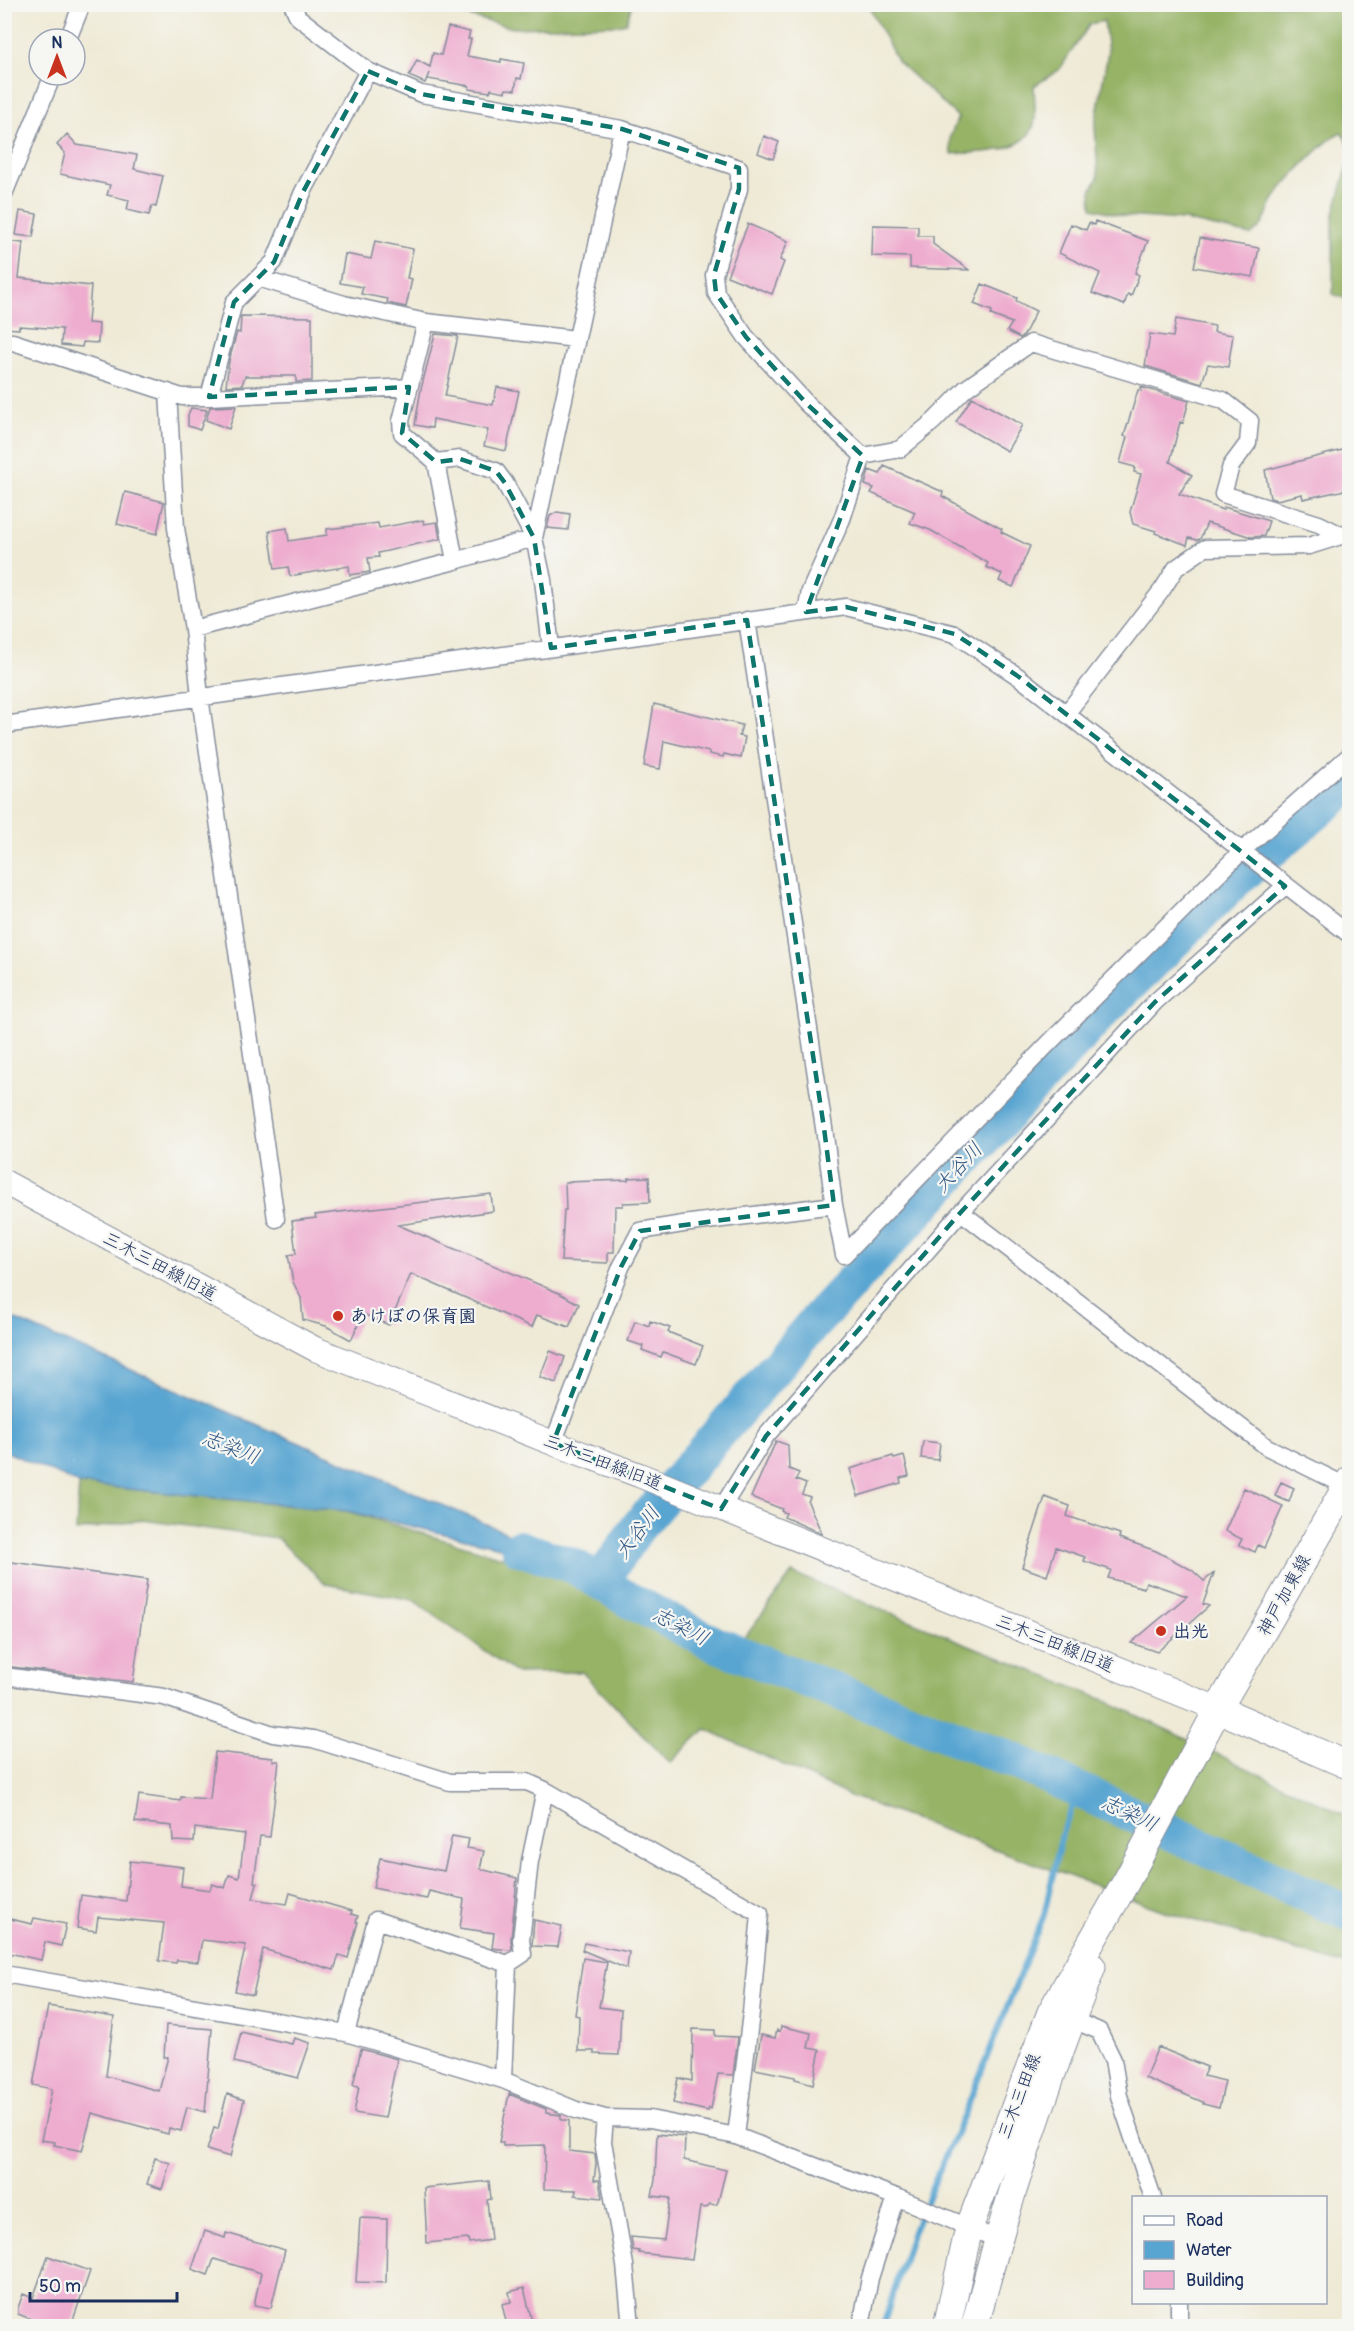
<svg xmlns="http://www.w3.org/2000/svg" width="1354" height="2331" viewBox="0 0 1354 2331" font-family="Pangolin,'Klee One',sans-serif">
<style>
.forest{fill:#96b366;stroke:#587162;stroke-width:1.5}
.water{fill:#58a5d1;stroke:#3a6a98;stroke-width:1.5}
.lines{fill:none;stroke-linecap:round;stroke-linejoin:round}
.stream{stroke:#58a5d1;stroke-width:6}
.river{stroke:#58a5d1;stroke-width:36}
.building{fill:#eeaccf}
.street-casing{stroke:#858c9a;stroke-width:19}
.secondary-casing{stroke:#858c9a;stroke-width:26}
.primary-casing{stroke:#858c9a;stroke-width:29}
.street{stroke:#fff;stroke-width:16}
.secondary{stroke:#fff;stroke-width:24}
.primary{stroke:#fff;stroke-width:27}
.marked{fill:none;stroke:#0f766e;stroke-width:4.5;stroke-dasharray:12 8;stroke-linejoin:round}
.poi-dot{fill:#c8321e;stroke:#f6f6f2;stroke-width:2}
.labels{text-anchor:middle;stroke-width:4.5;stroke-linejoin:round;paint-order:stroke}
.street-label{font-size:18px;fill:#1b2f5e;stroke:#f6f6f2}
.poi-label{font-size:18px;font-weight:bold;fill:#1b2f5e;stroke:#f6f6f2;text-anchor:start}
.water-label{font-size:20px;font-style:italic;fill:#305886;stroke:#f6f6f2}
</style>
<rect width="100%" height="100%" fill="#f6f6f2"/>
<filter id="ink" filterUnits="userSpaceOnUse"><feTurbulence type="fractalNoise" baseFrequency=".0167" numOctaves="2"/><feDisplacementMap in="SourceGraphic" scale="12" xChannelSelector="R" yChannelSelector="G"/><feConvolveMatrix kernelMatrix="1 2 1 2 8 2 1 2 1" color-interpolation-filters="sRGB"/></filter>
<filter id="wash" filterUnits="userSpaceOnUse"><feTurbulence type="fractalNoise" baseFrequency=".008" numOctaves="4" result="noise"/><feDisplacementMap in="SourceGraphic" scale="24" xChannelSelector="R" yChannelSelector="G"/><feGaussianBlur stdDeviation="1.35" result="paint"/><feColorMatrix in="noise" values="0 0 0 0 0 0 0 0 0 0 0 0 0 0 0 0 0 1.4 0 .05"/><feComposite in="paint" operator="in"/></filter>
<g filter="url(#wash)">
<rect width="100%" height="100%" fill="#efead6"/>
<!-- forest -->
<path class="forest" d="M632,4L626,23L618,25L513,28L427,5Z
M868,5H1349V153V145L1341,132C1324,141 1286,181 1275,197C1263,214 1271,220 1251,235L1184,220L1124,216L1092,208L1091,191L1098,177L1095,126L1108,52L1104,21L1090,24L1059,70L1034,86C1034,97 1037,113 1034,124C1025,155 977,152 951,154L950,137L958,117L898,62Z
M1349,161V300L1333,294V217Z
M79,1484L347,1511L539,1568L730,1658L792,1573L1109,1702L1349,1817V1966L1170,1913L850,1796L706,1729L670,1763L582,1672L516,1673L413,1600L326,1584L277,1538L142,1520L76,1531Z"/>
<!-- water -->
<path class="water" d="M5,1316L16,1320L588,1568L347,1511L79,1484L5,1451Z"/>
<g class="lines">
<!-- stream -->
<path class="stream" d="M883,2326L912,2233L963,2117L1044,1915L1062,1833L1079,1790"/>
<!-- river -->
<path class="river" d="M519,1548L574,1566L631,1601L715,1644L1015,1761L1350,1914
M600,1582L638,1527L813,1324L1104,1010L1235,881L1350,784"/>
</g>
<g id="blocks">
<!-- building -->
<path class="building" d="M448,27L470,32L468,39H471L467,56L501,62V59L524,63L521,79L517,78L515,90L506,89L505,92L491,89L490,92L469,89V86L428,79L429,73L425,83L409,76L417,60L430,67L433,53L441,55Z
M67,134L77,145L137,155L134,169L163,176L156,207L152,206L149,215L127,210L129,200L107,195L110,185L60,174L65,153L57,145Z
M764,136L779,142L773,159L758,153Z
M20,211L37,214L33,237L16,235Z
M1095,221L1148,241L1135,273L1139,275L1131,296L1128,294L1124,305L1092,293L1100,273L1059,253L1071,224L1086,230L1089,223L1094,225Z
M748,224L788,241L780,260L784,262L772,294L727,276Z
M873,225L918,226V236H933V244L969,270L910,268V257L872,256Z
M1200,238L1259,248L1253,277L1194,267Z
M4,241L23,243L19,278L91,286L88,323L99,324L98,343L83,342L82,347L61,345L62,329L19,326V329L4,328Z
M375,241L413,249L407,278L412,279L406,307L387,303L388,299L361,294L363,287L340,283L345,254L371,259Z
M982,284L1017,298L1016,301L1036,311L1024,335L1020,338L1007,331L1012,323L991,315L992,311L974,304Z
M241,316L312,317V381L296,382V376H245L242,385L226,386L229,361L237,332L240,333Z
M1176,319L1215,326L1214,332L1233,335L1228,367L1208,364L1202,383L1145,366L1150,334L1173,337Z
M435,334L458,336L445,396L493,405L497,387L519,391L506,451L484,446L488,430L433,419L432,428L415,425L421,389Z
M1141,387L1189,401L1183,423L1180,422L1170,462L1192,475L1179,494L1223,510L1224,507L1269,521L1264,536L1251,537L1207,523L1200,539L1197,540L1189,538L1187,545L1155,533L1156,531L1133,524L1130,512L1141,474L1134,472L1135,467L1120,463L1127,437L1124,436L1138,390L1141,391Z
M972,397L1022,425L1007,451L956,422Z
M236,406L229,429L206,420L210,407Z
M191,408L207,410L200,430L188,426V415Z
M1350,448V489L1303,499L1302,494L1277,500L1270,498L1265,470Z
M884,466L943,492L942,496L1002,529L1001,532L1030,546L1013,587L999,581L1002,574L986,567L988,563L930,530L910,523L915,512L871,493L874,488L865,485L869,470L880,474Z
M125,492L164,502L157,534L117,524Z
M557,512L570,514L568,530L547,528L550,516Z
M423,520L424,524L437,522L440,539L378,553L379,557L368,558L370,572L350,575L349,566L290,576L288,567L275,569L269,531L287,528L289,541L327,535V529L378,523L379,528Z
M654,704L742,725L739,736L745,737L741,758L724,754L723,757L709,754V752L664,741L660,769L644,766Z
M649,1177L650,1202L623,1203V1206H615L614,1252H608V1263L561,1261L564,1210H566L565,1182L628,1180V1178Z
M491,1194L493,1211L398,1225L559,1293L579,1304L569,1327L537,1315L532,1327L411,1274L389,1325L363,1314L351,1340L326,1326L303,1320L301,1298L293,1282L288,1255L296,1254L292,1221L316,1218L315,1215Z
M635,1321L649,1326L650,1321L670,1328L668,1332L703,1346L696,1364L663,1352L661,1357L642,1350L643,1346L628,1341Z
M550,1351L565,1357L556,1383L540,1377Z
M776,1441L788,1445L789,1469L799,1473L796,1480L806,1484L802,1494L810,1497L808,1502L822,1534L784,1517L786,1513L781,1511L782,1509L751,1497Z
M923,1441L940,1443L938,1460L921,1458Z
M893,1456L894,1459L904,1456L909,1476L900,1478L901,1483L858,1496L850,1469Z
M1281,1482L1294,1488L1289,1502L1275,1496Z
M1244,1488L1283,1506L1264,1548L1258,1545L1255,1552L1239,1545L1242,1539L1225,1531Z
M1045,1497L1070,1506L1067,1516L1120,1534L1119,1538L1156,1551L1192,1570L1204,1581L1214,1573L1203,1604L1209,1606L1157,1652L1131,1643L1187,1596L1146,1582L1144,1588L1108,1578L1111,1570L1084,1561L1085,1557L1056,1547L1047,1576L1022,1567Z
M4,1561L147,1580L133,1682L4,1666Z
M215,1752L273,1758V1761H279L270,1837L260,1836L254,1882L257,1883L253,1899L287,1904L290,1893L352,1911L351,1914L358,1916L356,1922H358L348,1958L339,1955L334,1970L263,1949L253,1995L235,1991L246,1945L202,1940L198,1962L177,1960L176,1963L159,1961L164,1923L98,1917L96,1931L77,1928L81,1895L126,1901L130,1861L183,1867L181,1886L210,1890L212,1884L225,1888L229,1875L239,1878L245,1834L195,1828L194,1842L173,1841L172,1826L135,1822L139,1795L180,1801L181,1797L210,1799Z
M452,1836L469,1839L467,1848L484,1851L480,1869L517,1878L511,1939L512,1949L509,1950L492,1948L494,1933L460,1928L464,1899L429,1891L427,1899L373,1888L380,1858L444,1871Z
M34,1918L66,1924L61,1946L45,1942L41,1960L4,1952L10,1919L32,1924Z
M534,1920L562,1926L558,1947L532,1946Z
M584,1943L629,1952L627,1969L582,1950Z
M583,1958L607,1962L599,2007L621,2010L619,2055L594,2054V2051H578L579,2016L575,2015Z
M48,2006L114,2017L106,2076L159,2091L168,2057H164L166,2025L212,2029L205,2112L187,2107L181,2131L169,2128L168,2134L92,2113L82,2151L54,2145L55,2142L41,2140L52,2089L33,2085Z
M781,2026L811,2033L808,2048L820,2050L813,2084L795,2079V2077L755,2069L761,2035L775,2038L777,2030L780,2031Z
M693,2029L715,2030V2036L738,2037L733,2075L718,2074L711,2109L709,2108L708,2111L673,2103L678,2078L692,2081Z
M241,2032L292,2044L294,2038L310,2043L298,2078L234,2062Z
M1158,2047L1207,2067L1203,2076L1225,2081L1219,2108L1203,2104V2102L1145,2078Z
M361,2049L397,2059L385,2118L354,2113L359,2086L353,2085Z
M227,2094L244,2100L230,2157L207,2150L214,2128L218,2129Z
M509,2094L546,2109V2113L561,2115V2120H569V2151L595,2154L596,2164L594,2180H599L602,2198L575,2195L576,2190L544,2189L545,2145L503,2146V2142H499Z
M657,2134L685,2137L684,2160L726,2170L718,2202L716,2205L710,2204L706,2208L700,2207L692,2259L639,2253V2251L633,2250L631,2237L664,2240L670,2198L652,2196L655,2180Z
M155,2158L170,2163L162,2189L147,2184Z
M489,2181L491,2199L487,2200L491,2240L469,2243L468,2239L427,2243L424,2188Z
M360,2218L387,2219L386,2283L356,2282Z
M205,2231L225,2238L226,2233L285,2250L271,2308L254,2305L261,2273L214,2259L208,2275L192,2269Z
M48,2256L90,2271L71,2326H48L18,2314V2308L23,2294L33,2298Z
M524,2288L533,2326H507L502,2304L511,2302L509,2292Z"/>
</g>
</g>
<g filter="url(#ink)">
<use href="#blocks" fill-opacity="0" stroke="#858c9a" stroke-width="1.5"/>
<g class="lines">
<!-- street casing -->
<g class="street-casing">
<path id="street" d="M292,4L298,17L368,71L421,94L622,129L739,168V189L714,275L716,293L746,337L807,404L863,456
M68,39L82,4
M4,194L53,75
M258,278L344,304L426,322L576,339
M426,322L401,421L402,433L436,462L455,561
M4,342H13L182,397H209L234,302L274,262L303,192L368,71
M168,392L176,528L193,629L200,697L276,1219
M209,397L409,387
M863,456L900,449L934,421L965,389L1031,343L1223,400L1250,421L1248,443L1231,466L1223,494L1319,524L1341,535
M806,612L810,591L842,519L863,456
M193,629L455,561L534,538L505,483L496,471L460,459L436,462
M551,648L543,580L534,538L622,129
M1066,714L1162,590L1176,568L1205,548L1309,546L1347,534
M4,725L846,607L955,634L1019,677L1350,935
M1285,886L1155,1002L961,1212L1267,1447L1346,1486
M834,1205L844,1255L1049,1043L1243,850L1350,755
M553,1443L621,1267L640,1231L683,1224L834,1205L824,1128L747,620
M721,1509L766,1436L961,1212
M4,1676L164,1697L273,1734L313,1739L450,1782H527L545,1790L760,1914L751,2013L736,2136
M4,1974L346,2033L503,2080L576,2110L605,2118L650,2119L736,2136L896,2197L997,2239
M1066,2017L1099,2031L1113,2060L1119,2096L1153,2198
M346,2033L376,1920L508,1964
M503,2080L508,1964L523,1954L521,1940L530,1861L545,1790
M605,2118L603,2142L625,2265L631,2326
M861,2326L870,2278L896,2197
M1179,2326V2302"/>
</g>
<!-- secondary casing -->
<g class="secondary-casing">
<path id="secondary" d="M4,1182L315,1349L553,1443L639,1475L1218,1709"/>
</g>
<!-- primary casing -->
<g class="primary-casing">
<path id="primary" d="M1218,1709L1350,1766
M947,2326L969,2228L1051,2012L1127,1880L1218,1709L1350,1480
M975,2326C1005,2205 1046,2084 1092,1967"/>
</g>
<!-- street -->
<use href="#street" class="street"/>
<!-- secondary -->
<use href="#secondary" class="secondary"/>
<!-- primary -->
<use href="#primary" class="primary"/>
</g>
</g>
<!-- marked area -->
<path class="marked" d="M368,71L421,94L622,129L739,168V189L714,275L716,293L746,337L807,404L863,456L806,612L846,607L955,634L1019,677L1285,886L1155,1002L961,1212L766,1436L721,1509L553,1443L621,1267L640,1231L834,1205L824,1128L747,620L551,648L534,538L505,483L496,471L460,459L436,462L402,433L409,387L209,397L234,302L274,262L303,192Z"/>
<!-- markers -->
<g class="poi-dot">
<circle cx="338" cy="1316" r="6"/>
<circle cx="1161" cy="1631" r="6"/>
</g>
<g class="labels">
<!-- street labels -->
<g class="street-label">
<text transform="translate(160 1266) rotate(28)" y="6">三木三田線旧道</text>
<text transform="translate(603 1462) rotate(21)" y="6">三木三田線旧道</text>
<text transform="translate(1284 1595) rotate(-61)" y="6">神戸加東線</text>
<text transform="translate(1055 1643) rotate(22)" y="6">三木三田線旧道</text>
<text transform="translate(1019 2096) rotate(-69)" y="6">三木三田線</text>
</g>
<!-- poi labels -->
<g class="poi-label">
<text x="350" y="1322">あけぼの保育園</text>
<text x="1173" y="1637">出光</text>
</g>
<!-- water labels -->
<g class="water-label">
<text transform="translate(958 1167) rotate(-47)" y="7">大谷川</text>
<text transform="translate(231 1447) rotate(21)" y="7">志染川</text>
<text transform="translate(637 1532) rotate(-53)" y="7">大谷川</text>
<text transform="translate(681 1626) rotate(27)" y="7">志染川</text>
<text transform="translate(1130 1813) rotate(25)" y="7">志染川</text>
</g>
</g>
<!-- margin -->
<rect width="1354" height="2331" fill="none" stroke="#f6f6f2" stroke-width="24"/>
<!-- legend -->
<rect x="1132" y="2196" width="195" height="108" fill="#f6f6f2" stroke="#9ea6b7" stroke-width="1.5"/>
<rect x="1144" y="2216" width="30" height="9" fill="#ffffff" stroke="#9ea6b7" stroke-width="1.5"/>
<text x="1186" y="2226" font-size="18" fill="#1b2f5e">Road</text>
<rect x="1144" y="2241" width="30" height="18" fill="#58a5d1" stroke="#9ea6b7" stroke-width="1.5"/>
<text x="1186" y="2256" font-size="18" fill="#1b2f5e">Water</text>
<rect x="1144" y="2271" width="30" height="18" fill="#eeaccf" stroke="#9ea6b7" stroke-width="1.5"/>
<text x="1186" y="2286" font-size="18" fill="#1b2f5e">Building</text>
<!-- north arrow -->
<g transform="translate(57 57)"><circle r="28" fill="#f6f6f2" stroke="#9ea6b7" stroke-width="1.5"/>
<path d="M0-4.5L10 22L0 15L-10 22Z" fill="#c8321e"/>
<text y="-9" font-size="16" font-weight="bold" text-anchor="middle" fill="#1b2f5e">N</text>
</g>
<!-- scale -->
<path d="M30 2292v9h147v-9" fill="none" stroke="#1b2f5e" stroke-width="3"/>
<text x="39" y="2292" font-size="18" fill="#1b2f5e" stroke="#f6f6f2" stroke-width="4.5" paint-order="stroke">50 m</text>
</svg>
